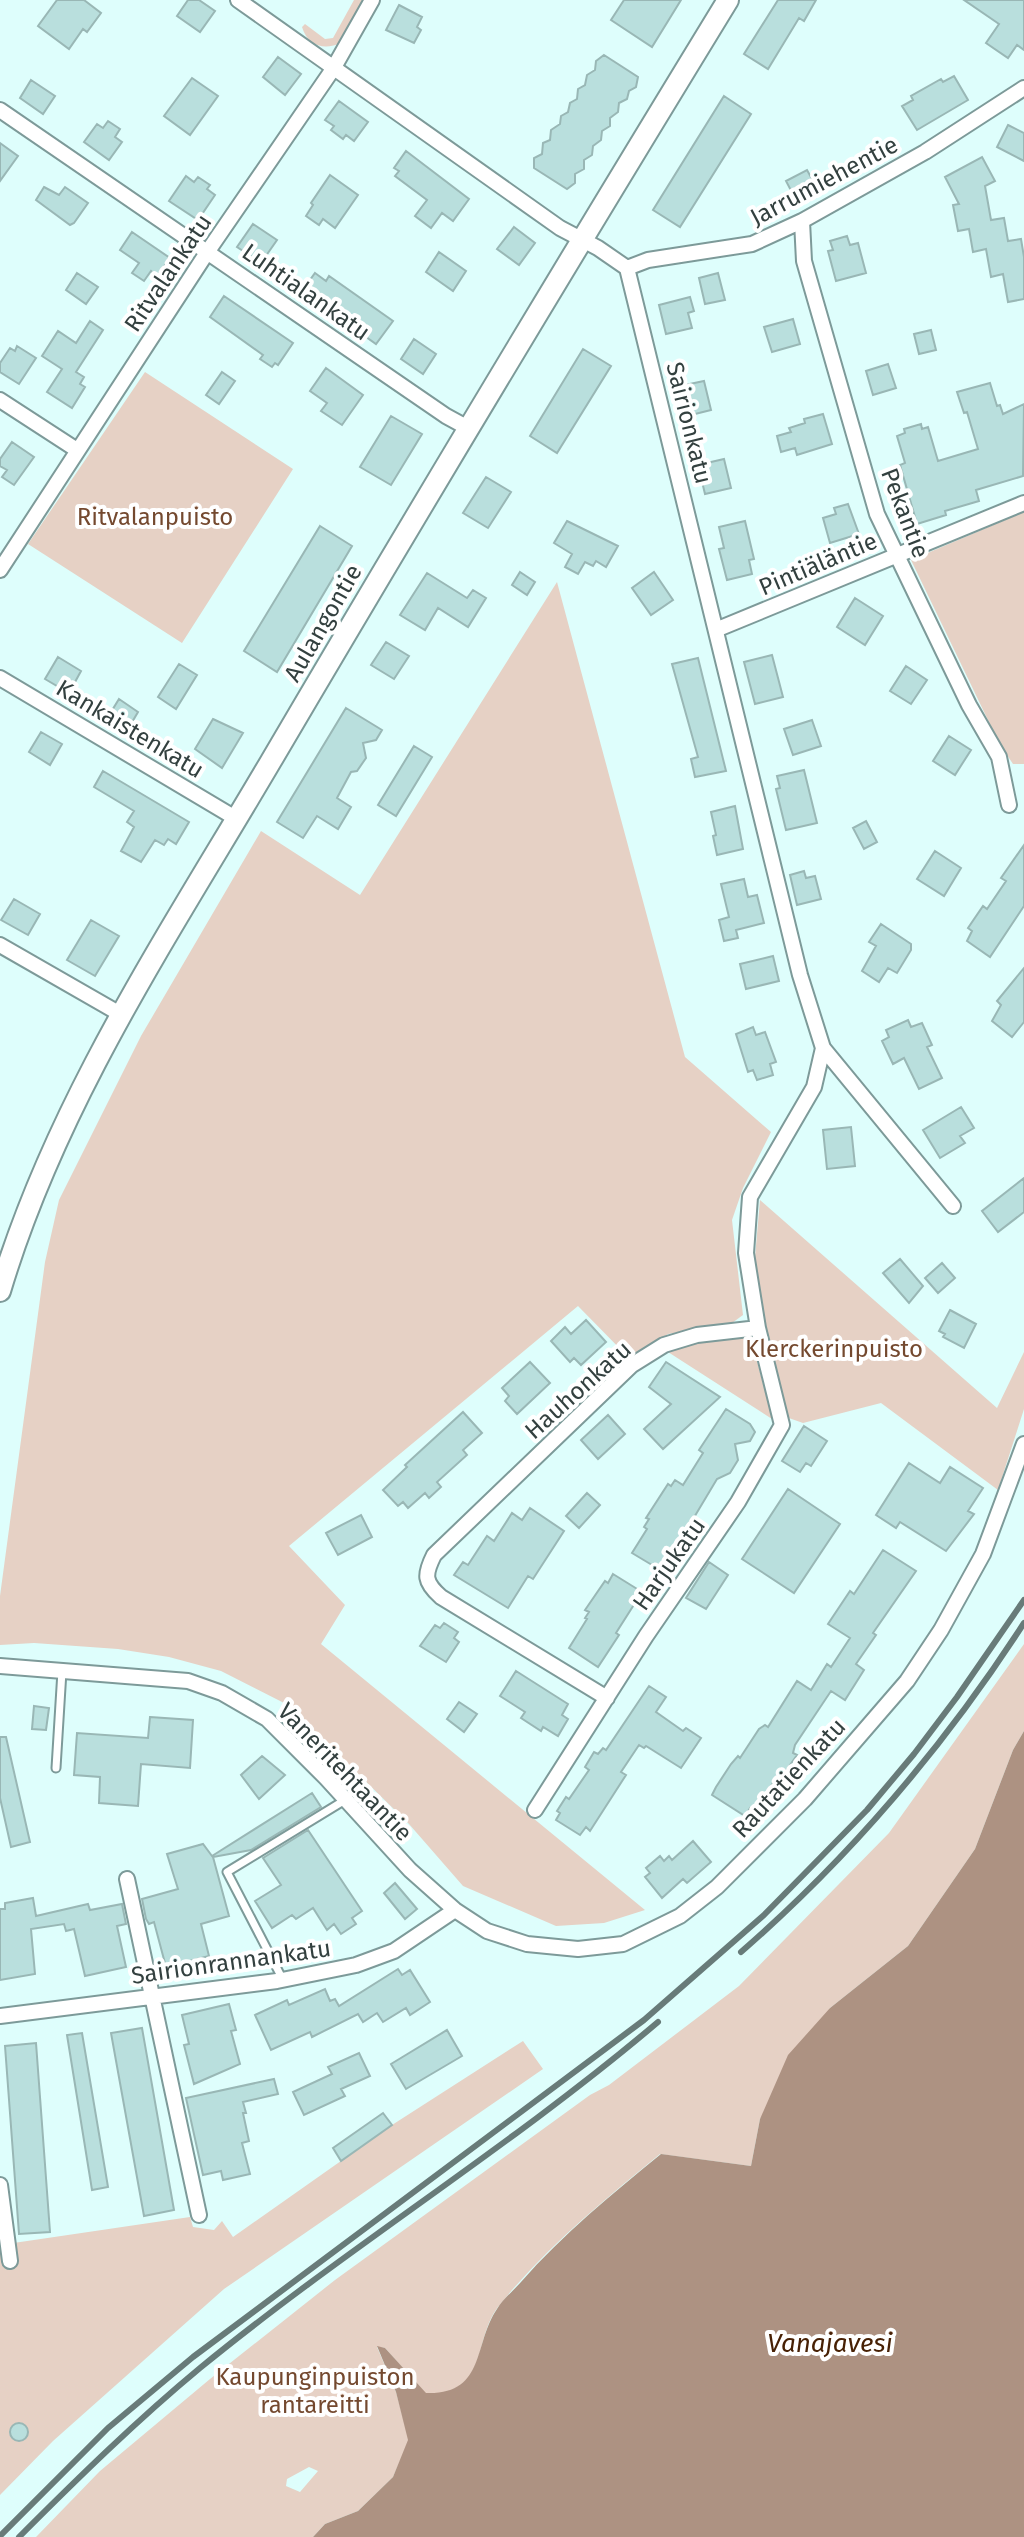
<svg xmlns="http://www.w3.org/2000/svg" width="1024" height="2537" viewBox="0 0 1024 2537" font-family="'Fira Sans',sans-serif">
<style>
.green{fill:#e6d1c5;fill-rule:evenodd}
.water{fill:#ad9282}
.building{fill:#b9dfdd;stroke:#99b7b5;stroke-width:2}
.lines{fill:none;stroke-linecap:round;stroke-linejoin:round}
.lane-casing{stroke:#7d9a99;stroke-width:11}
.street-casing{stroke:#7d9a99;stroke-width:18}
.secondary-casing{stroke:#7d9a99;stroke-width:24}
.lane{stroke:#fff;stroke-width:7}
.street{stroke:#fff;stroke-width:14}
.secondary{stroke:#fff;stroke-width:20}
.rail{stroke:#687b79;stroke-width:6}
.labels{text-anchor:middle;stroke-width:8;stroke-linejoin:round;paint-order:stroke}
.street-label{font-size:24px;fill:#33403f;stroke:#fff}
.park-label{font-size:24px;fill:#74492f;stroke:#fff}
.water-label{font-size:26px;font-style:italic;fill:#472004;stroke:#fff}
</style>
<rect width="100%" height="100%" fill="#defefc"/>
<!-- green -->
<path class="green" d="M354,0H364L341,43C325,50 308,47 302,27L305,24L325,39L333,38Z
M145,372L293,469L182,643L28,544Z
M1024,512V764H1013L999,743L911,560Z
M557,582L685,1057L771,1132L743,1188L732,1220L743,1315L732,1323L668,1334L630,1359L578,1306L289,1546L345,1605L321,1644L645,1910L604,1923L556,1926L463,1886L409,1824L288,1705L221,1671L169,1657L118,1649L34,1643L0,1645V1596L45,1262L59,1200L141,1036L261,831L360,895Z
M760,1200L997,1408L1024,1352V1409L998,1490L881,1403L803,1423L786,1417L765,1325L755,1257Z
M746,1336L754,1349L772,1419L668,1352L693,1343Z
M1024,1644V1731L1013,1750L975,1849L908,1946L830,2008L760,2119L751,2166L660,2154C603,2201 544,2249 498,2307C472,2341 490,2394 426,2394L385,2348L377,2347L396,2392L409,2440L393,2477L358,2511L325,2524L313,2537H36L100,2471L210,2379L335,2280L590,2095L609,2085L739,1986L889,1833ZM309,2467L318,2471L300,2492L286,2486L287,2479Z
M523,2041L543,2069L224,2289L53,2441L0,2495V2245L190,2217L193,2227L214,2230L222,2221L233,2237L392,2125Z"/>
<!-- water -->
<path class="water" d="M1024,1731V2537H313L325,2524L358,2511L393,2477L408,2440L396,2392L377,2346L385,2348L426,2393C486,2395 473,2344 497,2309C503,2299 513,2291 521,2282C563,2234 612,2194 661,2154L751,2166L760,2119L788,2055L830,2008L908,1946L975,1849L1013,1750Z"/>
<!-- building -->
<path class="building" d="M57,0H84L101,13L87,32L83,29L69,49L38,26Z
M188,0H199L215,11L200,32L177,16Z
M624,0H681L652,47L611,20Z
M778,0H816L804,21L799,18L768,69L744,54Z
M964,0H1024V50L1017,45L1008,58L986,43L999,24Z
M399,5L422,17L417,27L421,30L414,43L386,30Z
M604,55L638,77L636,87L629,91L627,99L619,103L618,112L610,118V126L602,131L601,140L593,146L592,155L584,160V169L575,174V183L567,189L534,168V158L542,154L543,143L550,140L551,130L560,124L561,116L568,112L570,103L577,99L578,89L585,85L587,75L595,70L596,61Z
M278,57L301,74L285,95L263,77Z
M954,76L968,100L917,130L902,106L913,100L911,96L941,79L943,82Z
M192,78L218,96L190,135L164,116Z
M31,80L55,96L43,114L20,98Z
M724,96L751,114L680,227L653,210Z
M339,101L368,122L354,141L346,135L343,139L331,130L334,126L325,120Z
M108,121L120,129L115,137L122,142L109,160L84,142L97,124L103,128Z
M1008,125L1024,133V161L997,147Z
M0,143L18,156L0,181Z
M406,151L469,199L453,221L442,213L431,228L415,216L427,200L395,176L399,171L394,168Z
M982,157L995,181L985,186L991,220L1004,218L1008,241L1021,239L1024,257V299L1008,302L1003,274L991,277L986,249L973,252L969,229L958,231L953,205L959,204L945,177Z
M807,170L817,188L796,200L786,181Z
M330,175L358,195L335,228L323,219L319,225L306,216L313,205L311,203Z
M186,176L194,182L198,177L210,185L207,189L215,195L198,220L169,201Z
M44,187L59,195L65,187L88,203L74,223L70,225L36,200Z
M253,224L277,240L261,263L237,247Z
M514,227L535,243L519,265L497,249Z
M132,232L170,258L157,276L151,271L144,281L132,273L139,263L120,250Z
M847,236L850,245L858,243L866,273L836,281L828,251L833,250L830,241Z
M439,252L466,271L453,291L426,272Z
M77,273L98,287L86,304L66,290Z
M315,273L326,281L329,276L393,321L376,344L302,291Z
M718,273L725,300L705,304L699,278Z
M224,296L293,343L278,365L275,363L272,367L260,359L263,355L210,317Z
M690,297L694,311L688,313L692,328L666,334L659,305Z
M793,319L800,344L772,352L764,327Z
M90,321L103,330L76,372L84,377L80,384L85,387L72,408L47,392L62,369L42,356L58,331L76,343Z
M931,330L936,350L919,354L914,334Z
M414,339L436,354L423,374L401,359Z
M17,346L36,358L19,384L0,372V363L10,348L15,351Z
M583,349L611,366L557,453L530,436Z
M888,364L896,388L873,395L866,371Z
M326,368L363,395L342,425L321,411L327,403L310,391Z
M222,372L235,381L219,404L206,395Z
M704,381L711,410L687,416L680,386Z
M990,383L997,406L1000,405L1003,414L1024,404L1023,476L976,490L979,501L945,511L946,515L917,524L900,465L905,463L897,436L905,433L904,429L921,424L922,429L928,427L938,461L978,449L967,412L964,413L957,392Z
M823,414L832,444L797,455L795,448L781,452L777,436L791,432L789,428L805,423L804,419Z
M391,416L422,434L391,485L360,467Z
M12,442L34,457L14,485L2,477L7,470L0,466V459Z
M724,459L731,488L705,494L698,465Z
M486,477L511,492L488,528L463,513Z
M848,504L859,534L830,543L823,518L836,514L834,508Z
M567,521L618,546L606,567L596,561L593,566L585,562L578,574L565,567L572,554L554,543Z
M745,521L754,559L749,560L752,574L727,580L719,549L724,548L719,527Z
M320,526L352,546L277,672L244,651Z
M520,572L535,582L527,595L512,585Z
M654,572L673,600L651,615L632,588Z
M427,573L467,598L473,590L486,598L468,627L438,608L425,630L400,615Z
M855,598L883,616L865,645L837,627Z
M386,642L409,656L394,679L371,665Z
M772,655L783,697L755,704L744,662Z
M58,657L81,671L69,693L45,679Z
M698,658L726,771L695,777L691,759L698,757L672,664Z
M179,664L197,675L176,709L158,697Z
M906,666L927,680L911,704L890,691Z
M119,699L138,712L128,729L108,717Z
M346,708L382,730L376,740L363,743L366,758L357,771L351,772L337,798L351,807L338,829L317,816L303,838L277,822Z
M213,719L243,733L222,768L195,749Z
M812,720L821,746L793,755L784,729Z
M41,732L62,744L50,765L29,752Z
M949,736L971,750L955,775L933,761Z
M414,746L432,757L396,816L378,805Z
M804,770L817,823L786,830L776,789L780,788L777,776Z
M103,771L189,822L176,844L168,839L164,845L155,840L141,862L121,851L134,827L127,822L134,811L94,787Z
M735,806L743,849L717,855L713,836L716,835L711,812Z
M866,821L877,842L864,849L853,828Z
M1024,845V906L990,957L967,941L972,931L968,928L983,906L987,909L1006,881L1001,878Z
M935,851L961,868L944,896L917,879Z
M804,871L806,878L815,876L821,899L797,905L790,875Z
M744,879L748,897L757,895L764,923L736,930L738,938L724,941L719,920L729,917L721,884Z
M14,899L40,914L28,935L1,920Z
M91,920L119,936L95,976L67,960Z
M881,924L911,944V950L897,973L888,968L879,982L862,971L876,946L869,942Z
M773,956L779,981L746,989L740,964Z
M1024,968V1022L1012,1037L992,1021L1001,1005L997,1001Z
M908,1020L911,1027L922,1023L932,1045L927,1047L942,1078L919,1089L904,1058L893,1064L882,1041L889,1037L886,1030Z
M753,1027L756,1035L765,1032L776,1062L770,1064L773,1075L757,1080L753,1070L748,1072L736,1034Z
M961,1107L974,1128L960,1136L965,1143L940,1158L923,1130Z
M851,1127L855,1166L827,1169L823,1130Z
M1024,1178V1212L998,1232L982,1211Z
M900,1259L923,1286L909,1303L883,1273Z
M942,1263L955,1278L938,1293L925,1278Z
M950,1310L976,1324L964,1348L943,1337L945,1334L939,1331Z
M586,1320L606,1342L581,1365L574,1358L570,1362L551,1341L565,1327L571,1334Z
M530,1362L550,1383L517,1414L505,1401L509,1396L502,1388Z
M666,1362L720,1397L663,1449L644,1429L671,1404L649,1387Z
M726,1409L750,1424L755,1432L750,1441L735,1444L738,1460L730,1473L717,1479L662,1571L632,1553L647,1529L644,1527L649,1519L646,1518L668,1484L671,1486L675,1480L683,1485L703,1453L699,1450Z
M463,1412L482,1433L463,1450L467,1455L437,1482L441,1487L429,1498L425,1493L408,1508L403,1502L398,1506L383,1490L407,1467L405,1465Z
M608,1415L625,1434L598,1459L581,1440Z
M804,1426L827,1441L811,1466L806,1463L800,1472L782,1461Z
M909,1463L940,1483L950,1467L983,1488L968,1511L974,1514L946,1551L900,1522L896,1528L876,1515Z
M788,1489L840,1524L794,1593L742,1559Z
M587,1493L600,1505L579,1528L566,1516Z
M530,1508L564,1531L533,1579L528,1576L508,1608L454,1575L463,1562L468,1565L487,1536L494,1541L512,1513L522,1520Z
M361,1515L372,1537L338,1555L326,1533Z
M883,1550L916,1571L873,1633L876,1635L856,1664L864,1670L845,1700L831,1691L795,1745L793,1753L797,1755L783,1775L780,1773L754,1810L750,1808L745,1816L712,1795L716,1787L731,1764L738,1756L740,1758L759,1729L765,1725L768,1727L797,1681L811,1690L827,1664L831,1667L850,1638L828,1624L850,1591L854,1594Z
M709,1562L728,1575L706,1609L686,1598Z
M613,1574L642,1592L616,1633L619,1635L598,1667L569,1648L587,1619L585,1618L589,1612L585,1610L605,1581L608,1583Z
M444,1623L458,1632L454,1638L459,1642L446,1662L420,1646L435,1625L440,1628Z
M516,1671L568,1704L562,1715L568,1719L558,1736L543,1727L541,1731L521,1718L525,1712L500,1696Z
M649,1686L666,1697L656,1712L683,1731L686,1728L701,1738L681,1768L646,1746L644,1748L639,1745L621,1772L626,1775L590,1831L586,1827L580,1835L556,1820L560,1813L557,1811L566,1797L569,1799L589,1770L585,1767L594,1752L598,1754L603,1748L606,1750Z
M459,1702L477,1714L464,1732L447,1719Z
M34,1706L49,1708L46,1730L32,1729Z
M150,1717L193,1720L190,1768L141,1764L138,1806L99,1803L100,1777L74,1775L77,1733L148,1738Z
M0,1737H6L30,1842L11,1847L0,1798Z
M262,1756L285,1775L259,1799L241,1775Z
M312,1793L321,1807L251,1850L213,1857L229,1916L201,1924L209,1956L166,1967L154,1922L149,1924L146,1919L142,1899L178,1889L167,1854L203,1844L212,1856Z
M308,1830L362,1911L352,1918L356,1924L341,1934L334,1924L327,1930L313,1908L296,1919L292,1915L272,1928L255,1901L281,1885L263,1858Z
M693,1841L711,1862L687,1883L683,1879L662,1898L645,1877L650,1873L646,1868L660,1856L664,1861L669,1856L672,1860Z
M395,1883L417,1909L405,1919L384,1893Z
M33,1898L36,1916L88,1904L90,1910L122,1904L126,1924L117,1926L126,1967L85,1976L74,1929L66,1931L64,1924L31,1929L35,1974L0,1980V1909H5V1903Z
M398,1969L402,1975L410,1970L430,2002L410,2015L406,2008L383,2022L377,2013L363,2022L358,2014L312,2037L310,2032L271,2050L255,2015L287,2000L289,2005L325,1989L330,2001L335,1999L339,2006Z
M229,2004L236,2030L231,2031L240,2064L194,2084L184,2045L189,2044L182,2015Z
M142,2028L174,2210L144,2216L111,2033Z
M447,2030L462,2056L406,2089L391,2064Z
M82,2033L108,2187L92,2190L67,2035Z
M36,2043L50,2232L19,2234L5,2046Z
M359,2053L370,2076L341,2089L345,2096L304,2115L293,2092L332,2074L328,2067Z
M274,2079L278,2094L243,2102L246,2113H243L249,2141L242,2143L250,2174L223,2180L221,2171L203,2175L186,2098Z
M383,2113L392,2125L341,2161L333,2148Z
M10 2432a9 9 0 1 1 18 0a9 9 0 1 1-18 0Z"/>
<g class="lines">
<!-- lane casing -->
<g class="lane-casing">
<path id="lane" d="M56,1768L62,1671
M283,1980L227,1872L345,1800"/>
</g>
<!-- street casing -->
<g class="street-casing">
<path id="street" d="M238,0L560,228L598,248L627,268L800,975L823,1048L953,1206
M0,110L446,416L468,428
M802,221L804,261L877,514L969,705L999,757L1009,805
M627,268L648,260L752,244L802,221L925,152L1024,88
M0,400L77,450
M0,570L208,251L333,69L372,0
M718,629L1024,503
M0,678L237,819
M0,945L122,1015
M0,1666L188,1681L222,1693L267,1719L326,1778L410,1870L455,1910L487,1931L527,1944L578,1949L623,1944L680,1916L717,1887L805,1799L907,1681L941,1630L983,1554L1024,1444
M607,1698L441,1597C424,1582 424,1575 434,1555L632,1365L664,1345L697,1335L758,1328L746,1253L750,1197L814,1087L823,1048
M535,1810L646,1636L738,1502L782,1425L758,1328
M127,1879L199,2215
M0,2016L277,1981L356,1965L394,1951L455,1910
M0,2185L10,2261"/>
</g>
<!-- secondary casing -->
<g class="secondary-casing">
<path id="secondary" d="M0,1291C57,1100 171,931 271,761C421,506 574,252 728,0"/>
</g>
<!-- lane -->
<use href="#lane" class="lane"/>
<!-- street -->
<use href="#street" class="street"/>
<!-- secondary -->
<use href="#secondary" class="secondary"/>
<!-- rail -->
<path class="rail" d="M741,1952C850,1857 945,1745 1024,1623
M0,2536L108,2428L193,2357L644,2020L764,1915L867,1810L914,1754L957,1697L1024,1600
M19,2537C77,2479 136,2421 200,2368C348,2247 512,2146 658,2022"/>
</g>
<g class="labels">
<!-- street labels -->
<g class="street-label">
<text transform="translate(824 181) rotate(-28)" y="8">Jarrumiehentie</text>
<text transform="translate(168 273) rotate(-56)" y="8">Ritvalankatu</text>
<text transform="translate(306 292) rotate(35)" y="8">Luhtialankatu</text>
<text transform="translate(689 423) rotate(76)" y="8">Sairionkatu</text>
<text transform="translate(905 513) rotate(69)" y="8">Pekantie</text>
<text transform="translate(818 564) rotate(-23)" y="8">Pintiäläntie</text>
<text transform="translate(323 623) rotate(-60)" y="8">Aulangontie</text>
<text transform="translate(130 729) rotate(31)" y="8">Kankaistenkatu</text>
<text transform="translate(578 1390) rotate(-42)" y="8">Hauhonkatu</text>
<text transform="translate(669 1564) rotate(-55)" y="8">Harjukatu</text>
<text transform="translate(345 1772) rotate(46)" y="8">Vaneritehtaantie</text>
<text transform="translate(789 1778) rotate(-47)" y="8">Rautatienkatu</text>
<text transform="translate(231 1962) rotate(-8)" y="8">Sairionrannankatu</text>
</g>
<!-- park labels -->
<g class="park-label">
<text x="155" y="525">Ritvalanpuisto</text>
<text x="834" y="1357">Klerckerinpuisto</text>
<text x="315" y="2385">Kaupunginpuiston<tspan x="315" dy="28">rantareitti</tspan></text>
</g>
<!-- water labels -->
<g class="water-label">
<text x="830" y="2352">Vanajavesi</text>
</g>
</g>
</svg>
